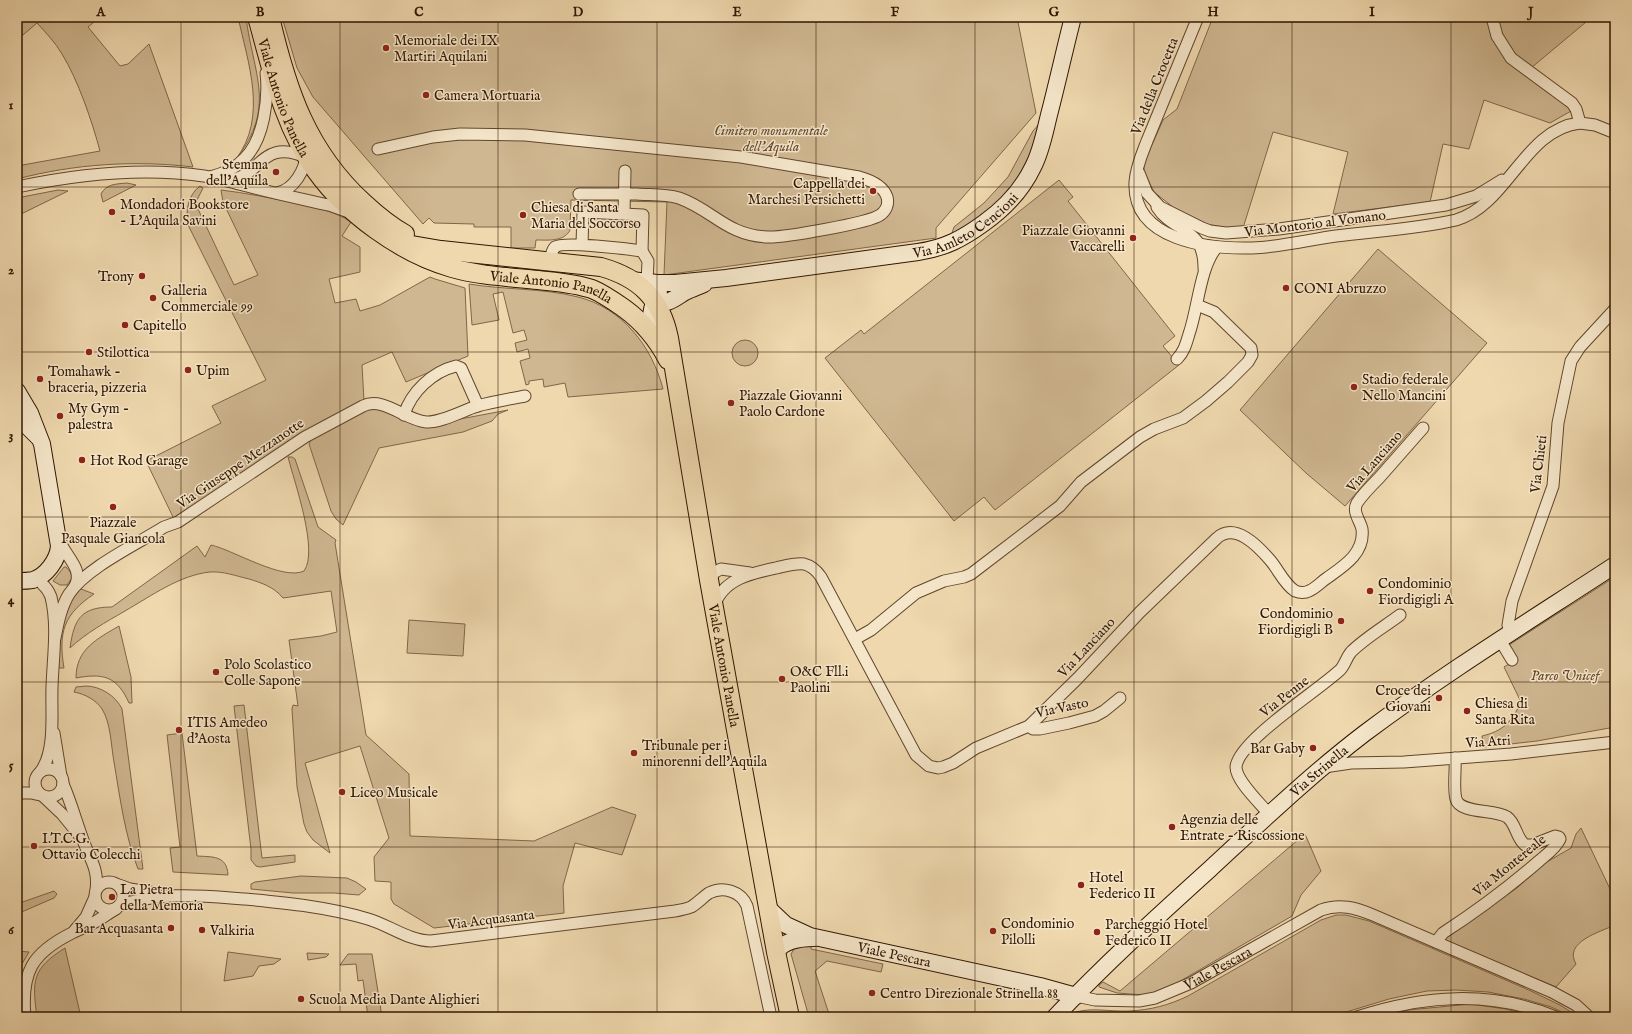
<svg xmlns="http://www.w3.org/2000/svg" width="1632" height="1034" viewBox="0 0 1632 1034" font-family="'IM FELL English',serif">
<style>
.green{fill:#cfb791;stroke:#806649}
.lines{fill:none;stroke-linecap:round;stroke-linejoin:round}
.street-casing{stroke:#60462c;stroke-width:13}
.secondary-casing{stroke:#301601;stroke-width:18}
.primary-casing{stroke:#301601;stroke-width:20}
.street{stroke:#f5e6ca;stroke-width:11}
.secondary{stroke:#f5e6ca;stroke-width:16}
.primary{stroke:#efd8ae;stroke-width:18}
.grid{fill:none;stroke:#301601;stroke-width:1;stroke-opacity:0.55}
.poi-dot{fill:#8f2418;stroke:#f5e6ca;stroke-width:1.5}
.labels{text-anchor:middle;stroke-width:3;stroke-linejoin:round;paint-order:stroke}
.poi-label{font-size:14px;fill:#301601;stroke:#f5e6ca;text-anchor:start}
.street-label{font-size:14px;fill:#301601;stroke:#f5e6ca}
.park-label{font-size:14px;font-style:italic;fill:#60462c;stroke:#f5e6ca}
.neatline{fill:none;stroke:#301601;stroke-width:1.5}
.grid-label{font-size:13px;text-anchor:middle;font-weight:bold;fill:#301601}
</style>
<rect width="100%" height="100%" fill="#efd8ae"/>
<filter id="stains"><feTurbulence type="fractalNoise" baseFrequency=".005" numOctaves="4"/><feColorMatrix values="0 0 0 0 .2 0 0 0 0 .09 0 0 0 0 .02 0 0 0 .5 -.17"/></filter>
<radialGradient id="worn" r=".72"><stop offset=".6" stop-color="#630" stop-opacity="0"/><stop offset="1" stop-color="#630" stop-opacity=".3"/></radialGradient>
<!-- green -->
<path class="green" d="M17,17H100L88,27L120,66L128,64L149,44L193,167C135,160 74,164 17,179V166L100,151C92,121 78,80 62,54C55,42 46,33 37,23L17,40Z
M238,17H246C253,74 277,107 236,159C268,117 248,63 238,17Z
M282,17H1017L1036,113L936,228V238L664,275L667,202L571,200L570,230C564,242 548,240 536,240L535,248H511V227H474V224L434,223L429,218L423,224L313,97L297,68Z
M1213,17H1592L1525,73L1569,107L1571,111L1550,123L1484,100L1469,149L1443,144L1430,202L1333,214L1348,152L1273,132L1243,228H1227L1207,224L1173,207L1154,192L1144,172V164L1147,156L1163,120L1177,109Z
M1040,123C1031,160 1014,190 985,214C975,222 962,229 951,236L954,227L984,203L1008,177L1033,131Z
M1059,180L1073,197L1068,201L1175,336L1163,346L1179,365L995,510L984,497L954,521L825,358L861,330L864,334Z
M127,183L136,185L103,202L101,194C106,184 116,184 127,183Z
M200,186L203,188L197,200L198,209L234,285L258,275L223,202L221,190C246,193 271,198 295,203C314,207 335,211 351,222L342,236L360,247V272L329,279L335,303L356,299L360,311L380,305L430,277L435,279L465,288L468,356L406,382L392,352L362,365L364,401L298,435L174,519L146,461L221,423L212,406L266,380L189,227C185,213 187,196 200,186Z
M58,190L68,191L17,216V198Z
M1378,249L1487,343L1345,506L1306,473L1240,410Z
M469,284C505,290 543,288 578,297C622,308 652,346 663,389L568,397L565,383L544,387L543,379L529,381V384L526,385L520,361L530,358L528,349L517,352L515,343L527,340L524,330L513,333L503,292L493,294L499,320L472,325Z
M732 353a13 13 0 1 1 26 0a13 13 0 1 1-26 0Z
M369,409L384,410L400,418L455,420L508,410L498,414L492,421L463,432L379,448L343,525L336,519L331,511L309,444L312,437Z
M288,457H292L295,459L318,527L336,540L335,543L366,735L409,774L410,836L534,841L612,807L636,815L622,855L575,843L563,886L564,913L434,928L394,904L391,899V882L375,881L374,857L389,838L360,746L305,763L330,853L313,840L307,832L304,824L297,787L292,709L293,705L298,706L289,640L321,636L337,632L331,591L283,598C274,587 262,583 249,579C236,576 223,571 210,572C180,575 151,596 125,611C106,622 86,633 70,648C74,619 81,607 112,607L197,546L205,557L211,545C233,550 283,581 304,571C319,551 294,481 288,457Z
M64,567H66L71,573L72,578L67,585H60L53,581Z
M1613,578L1615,581V727L1537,741L1484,747L1482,736C1503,731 1512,722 1521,702L1504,667L1517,659L1509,645Z
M81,589L94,594C64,614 58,632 64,668H58C60,642 59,608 81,589Z
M409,620L465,624L463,656L407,653Z
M119,626L131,677L132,703H129C117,676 103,673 76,678C76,649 97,639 119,626Z
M86,686C100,686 116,696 122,709L143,869H138C125,836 120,798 114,762C111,746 111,723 102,709C96,700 85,694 74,692L76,687Z
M244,705L262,858L295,855V862L260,867L256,866L251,860V849L234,706Z
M182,733L197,856C212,857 227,855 228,875L173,872L170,848L180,847L167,735Z
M1581,828L1611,891L1615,889V925C1600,932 1563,942 1576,964L1556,987L1443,939L1517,888L1545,863L1571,848L1576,834Z
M1305,834L1321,871L1301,895L1292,916L1177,983L1154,993L1144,995L1117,993L1099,987V985L1103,982L1120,991Z
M301,876L347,878L356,882L366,889L359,895L334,893H293L251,889V884L255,882Z
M54,891L57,894L54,898L17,914V904Z
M1336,915H1346L1369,921L1531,991L1560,1005L1579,1017H1573L1551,1007L1524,999L1488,992L1456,990L1427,991L1389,999L1330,1017H1065C1084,1005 1107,1012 1129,1011C1151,1010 1169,1005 1188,996L1321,920Z
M806,945L811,946V949L883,964L881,972L827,961L815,971L830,1017H809L791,954L794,949Z
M65,948L80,1013L107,1017H37C32,980 32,969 65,948Z
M17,951L29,952L19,969L17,968Z
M228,952L281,959L274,964L259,966L253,976L224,981Z
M307,953L329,954L326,957L308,960Z
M348,954H372L382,1017H368L363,980L358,981L356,964L340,965Z
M1471,1004L1506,1009L1536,1017H1381L1408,1010Z"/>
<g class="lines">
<!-- street casing -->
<g class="street-casing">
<g id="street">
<path d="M1198,17L1147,141C1142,154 1136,167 1135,182C1132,241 1209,249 1252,248C1280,247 1308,240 1336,236C1376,231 1417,229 1456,220C1508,205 1524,129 1580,123"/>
<path d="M1492,17L1497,36L1511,58L1572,103L1576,109L1580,123L1595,125L1615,133"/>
<path d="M378,149L433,137L460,134L525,135L741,157L859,177C870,180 883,185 887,197C889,204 886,211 880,215C869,223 782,238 767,237C726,235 713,210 679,198C665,194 651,195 637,194C618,194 599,194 579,194"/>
<path d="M1139,173L1147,193L1160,207L1202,228L1210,231L1226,233L1279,229L1446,205L1476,196L1502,180"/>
<path d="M210,177C222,174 236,168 245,158C264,139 269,98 266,73"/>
<path d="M227,180C262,179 259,136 308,158"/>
<path d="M17,187C78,174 143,167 204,176C218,178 230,182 243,185C272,193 302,199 332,206L349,212"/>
<path d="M277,193C294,190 306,169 306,153"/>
<path d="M1157,207C1173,233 1205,226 1204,269"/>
<path d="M624,214L625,171"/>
<path d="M642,251L648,261L647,282"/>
<path d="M550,262C551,257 551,251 555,247C563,241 628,249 642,251L643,215L583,212L582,245"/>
<path d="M1177,359C1184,352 1186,344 1189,334C1198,309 1200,266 1217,247"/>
<path d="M404,415C411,392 432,372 456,366L461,368L478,406"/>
<path d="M60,541C65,556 84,569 75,586"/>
<path d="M711,582L709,580L715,572L721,569L750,573"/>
<path d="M714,607C722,579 752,573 776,568C785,566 795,563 804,564C812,566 817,571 821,577L916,755L929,766L938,768L943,767L953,763L976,748L1029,726L1078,678L1140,612L1217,538C1235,522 1258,546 1270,560C1278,569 1284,584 1295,591C1300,593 1305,593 1309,591C1316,588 1321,582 1327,578C1344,566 1365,553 1362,529C1360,520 1352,512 1357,503C1363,494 1371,486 1379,478C1394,461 1409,444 1423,428"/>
<path d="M1510,633L1508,625L1512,601L1553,486L1558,423L1571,361L1580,347L1615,309"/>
<path d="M55,638C58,623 61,607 69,594C86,568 137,544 164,527L178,522L305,437L363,406C383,396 405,420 426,422C441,423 462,411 477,406C492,402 509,399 525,396"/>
<path d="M855,639L871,630L916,593L944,581L964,577L971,574L1060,506L1081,482L1140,437L1154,429L1183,418L1206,401L1228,382L1248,362L1252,355L1251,348L1214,312L1197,305"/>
<path d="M1500,640L1512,660"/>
<path d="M1029,726L1033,729H1040L1069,723L1095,716L1104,711L1120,698"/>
<path d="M54,733L61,776"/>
<path d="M1324,767L1351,763L1404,762L1511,754L1615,742"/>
<circle cx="49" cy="783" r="14"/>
<path d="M41,771C56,750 51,712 52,687C53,657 58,626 51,597C49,592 47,588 43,585"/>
<path d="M63,784C71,802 76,821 83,840C89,858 99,868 96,890"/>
<path d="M18,793H31L40,795"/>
<path d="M44,797L62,814L79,835"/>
<path d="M1269,814C1260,803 1236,781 1236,767C1238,741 1319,690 1340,670C1345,665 1346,658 1351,652C1365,638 1384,627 1400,615"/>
<circle cx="109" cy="896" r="14"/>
<path d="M119,885L130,889L156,893"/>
<path d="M119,906C160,891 203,896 245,899C287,903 328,907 368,919C389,925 409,941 431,941L675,911C681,910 686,909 691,907C698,903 703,897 709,893C723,886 741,891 747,906L771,1017"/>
<path d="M75,930L86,917L95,897"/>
<path d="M1436,942L1443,933C1477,911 1509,887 1539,861C1546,855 1556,848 1560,839L1559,837L1555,836L1532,845H1525C1516,838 1516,823 1507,817C1494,809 1460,814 1456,799C1453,788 1456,770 1455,758"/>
<path id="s1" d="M1076,996L1095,1000L1139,1001L1155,998L1191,983L1321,910C1340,903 1356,908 1373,915L1552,992L1576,1005L1589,1017"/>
<path d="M25,1017C21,972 32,953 72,933C80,929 88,926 95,922C102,918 109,913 116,909"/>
<path d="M1357,1017C1424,995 1490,990 1556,1017"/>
</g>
</g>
<!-- secondary casing -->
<g class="secondary-casing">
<g id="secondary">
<path id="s2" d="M631,280L657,283H675L726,278L918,252C945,248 962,239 984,223C1005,208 1022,190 1033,167C1042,150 1045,130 1050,111C1058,80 1065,48 1073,17"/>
<path d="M655,301C667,306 675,298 685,292C691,289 697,287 704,284"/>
<path d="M654,337C649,322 650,307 659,293"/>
<path d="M17,391L30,413L42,444L59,546C58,560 46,576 33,580C28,581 22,581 17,581"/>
<path d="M17,419L27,426L38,437"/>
<path id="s3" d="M769,909L786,925L810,936L1040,986L1076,996"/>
<path d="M776,952C784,940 801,938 814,938"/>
<path id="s4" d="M1055,1017C1104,965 1157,917 1210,869C1261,822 1310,775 1365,733C1445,673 1531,620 1615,565"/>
</g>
</g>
<!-- primary casing -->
<g class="primary-casing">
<g id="primary">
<path id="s5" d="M257,17C272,70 283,126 316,171C347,214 400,253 452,268C480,276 509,277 538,280C556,282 574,283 592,289C604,294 615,302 625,309C644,323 657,339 668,360"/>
<path d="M270,17C287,90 307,151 364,203C377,215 390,226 405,234"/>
<path id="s6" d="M389,238L406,244L441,250L601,267C640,278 661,299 669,338L709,580L776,952L790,1017"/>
</g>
</g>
<!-- street -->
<use href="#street" class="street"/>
<!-- secondary -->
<use href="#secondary" class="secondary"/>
<!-- primary -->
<use href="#primary" class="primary"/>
</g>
<!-- grid -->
<path class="grid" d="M181,17V1017M340,17V1017M498,17V1017M657,17V1017M816,17V1017M975,17V1017M1134,17V1017M1292,17V1017M1451,17V1017M17,187H1615M17,352H1615M17,517H1615M17,682H1615M17,847H1615"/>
<!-- markers -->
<g class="poi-dot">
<circle cx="386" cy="48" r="4"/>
<circle cx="426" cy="95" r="4"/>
<circle cx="276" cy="172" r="4"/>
<circle cx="873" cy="191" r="4"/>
<circle cx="112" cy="212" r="4"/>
<circle cx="523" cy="215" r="4"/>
<circle cx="1133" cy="238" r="4"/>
<circle cx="142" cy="276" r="4"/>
<circle cx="1286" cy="288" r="4"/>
<circle cx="153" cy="298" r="4"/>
<circle cx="125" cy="325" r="4"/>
<circle cx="89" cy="352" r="4"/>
<circle cx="188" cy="370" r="4"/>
<circle cx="40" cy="379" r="4"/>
<circle cx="1354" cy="387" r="4"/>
<circle cx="731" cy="403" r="4"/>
<circle cx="60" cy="416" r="4"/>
<circle cx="82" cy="460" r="4"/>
<circle cx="113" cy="507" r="4"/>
<circle cx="1370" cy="591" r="4"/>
<circle cx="1341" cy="621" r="4"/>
<circle cx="216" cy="672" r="4"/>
<circle cx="782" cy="679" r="4"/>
<circle cx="1439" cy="698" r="4"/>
<circle cx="1467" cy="711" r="4"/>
<circle cx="179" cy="730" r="4"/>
<circle cx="1313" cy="748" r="4"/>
<circle cx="634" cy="753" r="4"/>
<circle cx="342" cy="792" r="4"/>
<circle cx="1172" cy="827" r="4"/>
<circle cx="34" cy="846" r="4"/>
<circle cx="1081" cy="885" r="4"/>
<circle cx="112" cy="897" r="4"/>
<circle cx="171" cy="928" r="4"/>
<circle cx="202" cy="930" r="4"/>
<circle cx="993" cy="931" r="4"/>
<circle cx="1097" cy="932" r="4"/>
<circle cx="872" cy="993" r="4"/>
<circle cx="301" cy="999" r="4"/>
</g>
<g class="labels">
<!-- poi labels -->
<g class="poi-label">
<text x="394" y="45">Memoriale dei IX<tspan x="394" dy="16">Martiri Aquilani</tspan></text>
<text x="434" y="100">Camera Mortuaria</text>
<text x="268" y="169" text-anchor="end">Stemma<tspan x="268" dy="16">dell'Aquila</tspan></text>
<text x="865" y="188" text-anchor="end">Cappella dei<tspan x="865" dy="16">Marchesi Persichetti</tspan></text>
<text x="120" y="209">Mondadori Bookstore<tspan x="120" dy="16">- L'Aquila Savini</tspan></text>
<text x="531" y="212">Chiesa di Santa<tspan x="531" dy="16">Maria del Soccorso</tspan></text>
<text x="1125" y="235" text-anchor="end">Piazzale Giovanni<tspan x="1125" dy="16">Vaccarelli</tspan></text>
<text x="134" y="281" text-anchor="end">Trony</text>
<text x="1294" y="293">CONI Abruzzo</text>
<text x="161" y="295">Galleria<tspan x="161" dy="16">Commerciale 99</tspan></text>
<text x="133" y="330">Capitello</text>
<text x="97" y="357">Stilottica</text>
<text x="196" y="375">Upim</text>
<text x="48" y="376">Tomahawk -<tspan x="48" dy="16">braceria, pizzeria</tspan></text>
<text x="1362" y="384">Stadio federale<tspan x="1362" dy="16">Nello Mancini</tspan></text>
<text x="739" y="400">Piazzale Giovanni<tspan x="739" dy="16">Paolo Cardone</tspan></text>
<text x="68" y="413">My Gym -<tspan x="68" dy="16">palestra</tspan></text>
<text x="90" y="465">Hot Rod Garage</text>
<text x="113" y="527" text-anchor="middle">Piazzale<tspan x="113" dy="16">Pasquale Giancola</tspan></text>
<text x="1378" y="588">Condominio<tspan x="1378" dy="16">Fiordigigli A</tspan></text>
<text x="1333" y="618" text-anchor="end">Condominio<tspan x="1333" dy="16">Fiordigigli B</tspan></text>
<text x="224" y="669">Polo Scolastico<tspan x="224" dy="16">Colle Sapone</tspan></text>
<text x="790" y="676">O&amp;C Fll.i<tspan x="790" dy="16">Paolini</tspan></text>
<text x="1431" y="695" text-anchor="end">Croce dei<tspan x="1431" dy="16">Giovani</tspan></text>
<text x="1475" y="708">Chiesa di<tspan x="1475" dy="16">Santa Rita</tspan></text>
<text x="187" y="727">ITIS Amedeo<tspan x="187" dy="16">d'Aosta</tspan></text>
<text x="642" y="750">Tribunale per i<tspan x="642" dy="16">minorenni dell'Aquila</tspan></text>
<text x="1305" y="753" text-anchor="end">Bar Gaby</text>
<text x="350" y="797">Liceo Musicale</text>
<text x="1180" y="824">Agenzia delle<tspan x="1180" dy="16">Entrate - Riscossione</tspan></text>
<text x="42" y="843">I.T.C.G.<tspan x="42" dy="16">Ottavio Colecchi</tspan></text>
<text x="1089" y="882">Hotel<tspan x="1089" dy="16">Federico II</tspan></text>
<text x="120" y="894">La Pietra<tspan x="120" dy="16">della Memoria</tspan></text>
<text x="1001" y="928">Condominio<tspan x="1001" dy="16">Pilolli</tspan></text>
<text x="1105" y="929">Parcheggio Hotel<tspan x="1105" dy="16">Federico II</tspan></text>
<text x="163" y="933" text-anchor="end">Bar Acquasanta</text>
<text x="210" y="935">Valkiria</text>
<text x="880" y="998">Centro Direzionale Strinella 88</text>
<text x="309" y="1004">Scuola Media Dante Alighieri</text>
</g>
<!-- street labels -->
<g class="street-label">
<text transform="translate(1154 86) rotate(-68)" y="5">Via della Crocetta</text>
<text dy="5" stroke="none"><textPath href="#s5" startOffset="85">Viale Antonio Panella</textPath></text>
<text dy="5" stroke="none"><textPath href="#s2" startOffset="344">Via Amleto Cencioni</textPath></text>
<text transform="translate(1315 223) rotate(-7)" y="5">Via Montorio al Vomano</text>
<text dy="5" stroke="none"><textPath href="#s5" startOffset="437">Viale Antonio Panella</textPath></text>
<text transform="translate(1374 461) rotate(-49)" y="5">Via Lanciano</text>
<text transform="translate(240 463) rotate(-34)" y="5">Via Giuseppe Mezzanotte</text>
<text transform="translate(1538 464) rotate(-83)" y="5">Via Chieti</text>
<text transform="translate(1086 647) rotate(-47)" y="5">Via Lanciano</text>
<text dy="5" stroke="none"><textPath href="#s6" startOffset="651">Viale Antonio Panella</textPath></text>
<text transform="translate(1284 696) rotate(-38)" y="5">Via Penne</text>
<text transform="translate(1062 707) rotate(-12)" y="5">Via Vasto</text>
<text transform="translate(1488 741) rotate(-4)" y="5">Via Atri</text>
<text dy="5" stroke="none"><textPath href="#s4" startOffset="361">Via Strinella</textPath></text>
<text transform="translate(1509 865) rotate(-39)" y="5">Via Montereale</text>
<text transform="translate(491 919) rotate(-7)" y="5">Via Acquasanta</text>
<text dy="5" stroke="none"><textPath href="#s3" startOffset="136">Viale Pescara</textPath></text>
<text dy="5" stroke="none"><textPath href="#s1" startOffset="149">Viale Pescara</textPath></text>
</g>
<!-- park labels -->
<g class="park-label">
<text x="771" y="135">Cimitero monumentale<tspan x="771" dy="16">dell'Aquila</tspan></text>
<text x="1565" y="680">Parco Unicef</text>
</g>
</g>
<!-- margin -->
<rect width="1632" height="1034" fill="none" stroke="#efd8ae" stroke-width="44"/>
<rect x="22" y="22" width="1588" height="990" class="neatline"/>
<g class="grid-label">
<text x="101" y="16">A</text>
<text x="260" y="16">B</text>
<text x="419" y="16">C</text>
<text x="578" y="16">D</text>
<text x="737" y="16">E</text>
<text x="895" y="16">F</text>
<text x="1054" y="16">G</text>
<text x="1213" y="16">H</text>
<text x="1372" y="16">I</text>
<text x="1531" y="16">J</text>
<text x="11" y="109">1</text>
<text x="11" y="274">2</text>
<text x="11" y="439">3</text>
<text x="11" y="604">4</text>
<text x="11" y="769">5</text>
<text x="11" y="934">6</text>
</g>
<rect width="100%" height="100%" filter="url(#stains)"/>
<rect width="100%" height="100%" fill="url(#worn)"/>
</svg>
